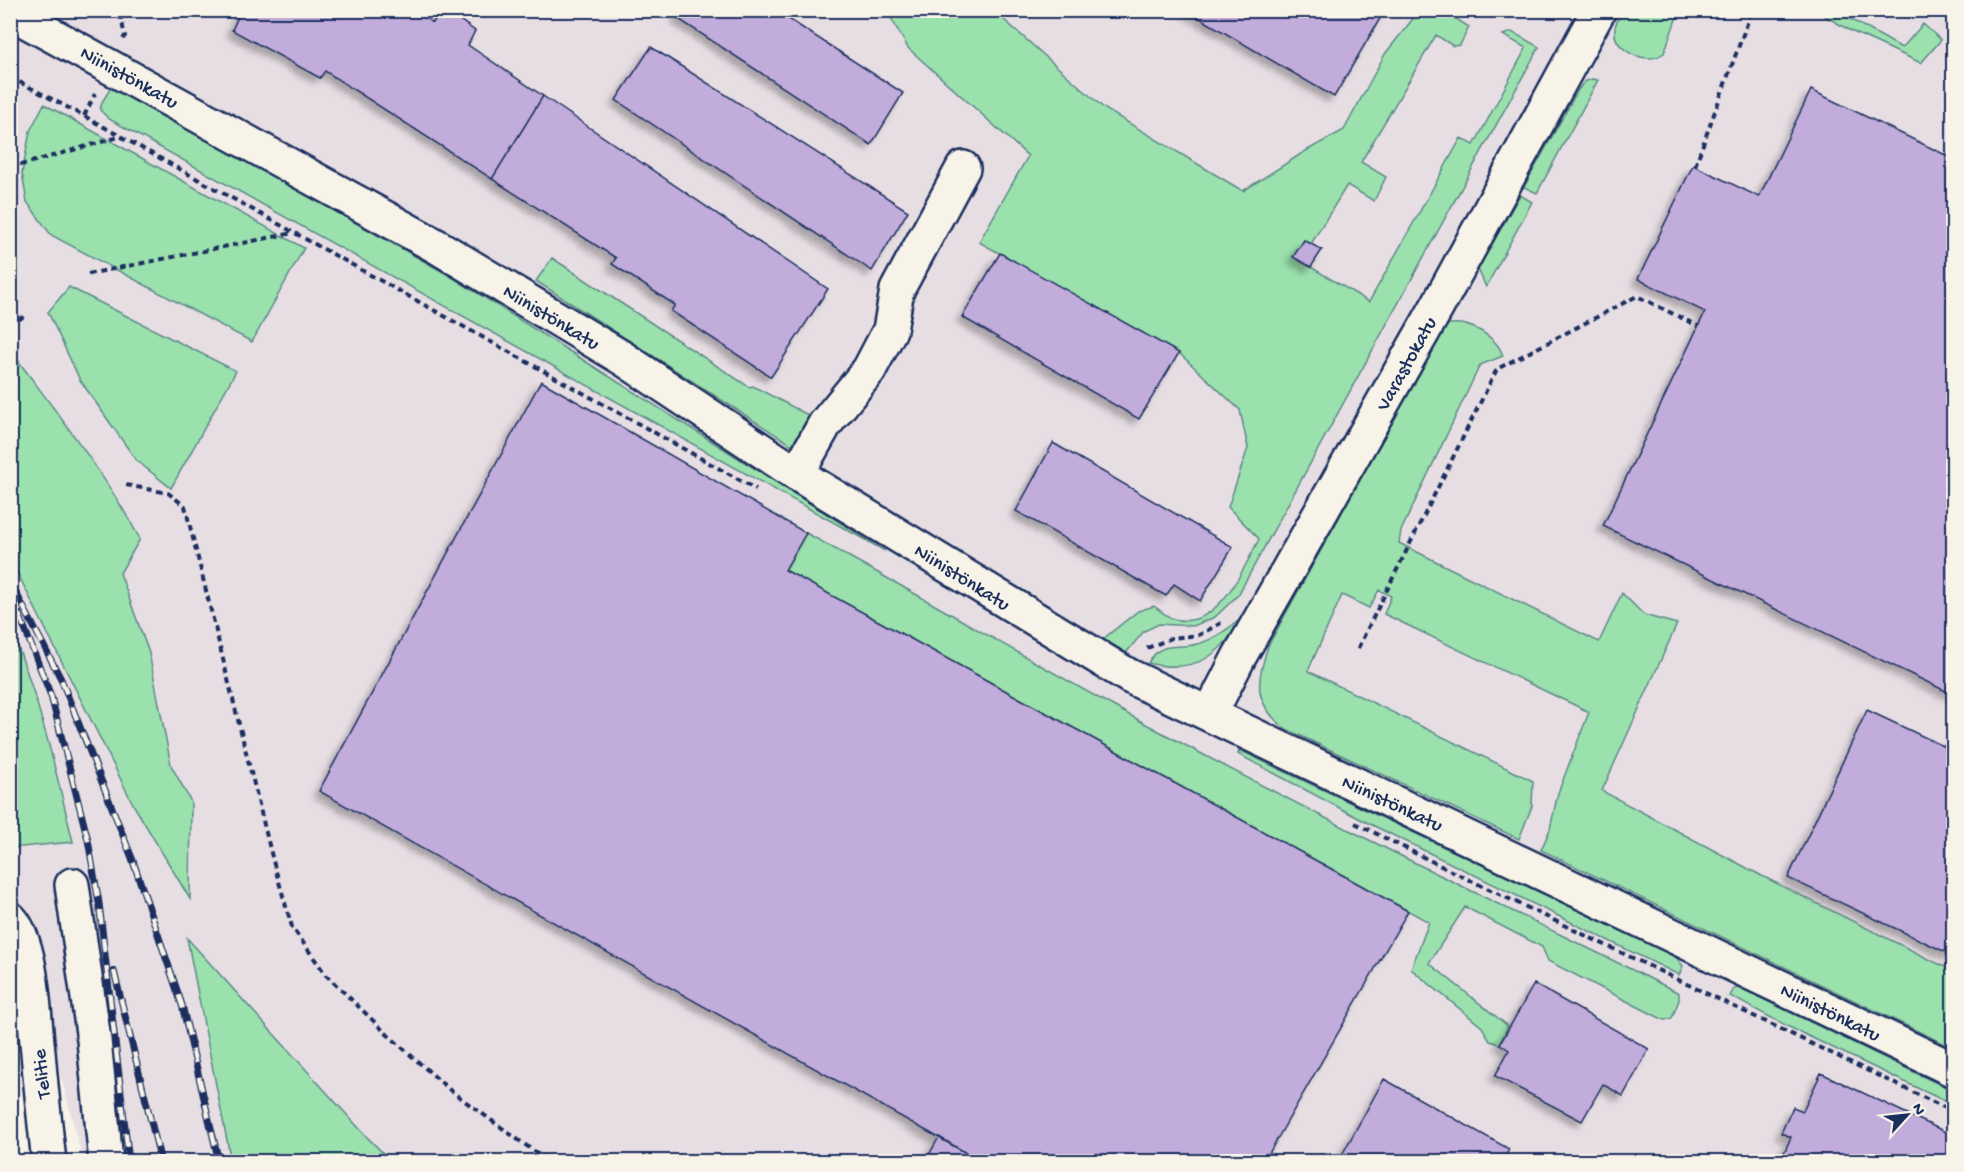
<svg xmlns="http://www.w3.org/2000/svg" width="1964" height="1172" viewBox="0 0 1964 1172" font-family="'Gochi Hand',sans-serif">
<style>
.built{fill:#e7dee4}
.green{fill:#9be1ae;stroke:#5b8886;stroke-width:1.5}
.building{fill:#c1acdb;stroke:#1b2f5e;stroke-width:1.5;filter:url(#shadow)}
.lines{fill:none;stroke-linecap:round;stroke-linejoin:round}
.minor-casing{stroke:#1b2f5e;stroke-width:38}
.path{stroke:#1b2f5e;stroke-width:4;stroke-dasharray:6 4.5;stroke-linecap:butt}
.minor{stroke:#f7f3e8;stroke-width:33}
.rail-casing{stroke:#1b2f5e;stroke-width:7}
.rail{stroke:#f7f3e8;stroke-width:4.5;stroke-dasharray:14;stroke-linecap:butt}
.labels{text-anchor:middle;stroke-width:6;stroke-linejoin:round;paint-order:stroke}
.street-label{font-size:20px;fill:#1b2f5e;stroke:#f7f3e8}
</style>
<defs>
<filter id="shadow"><feDropShadow dx="-5.5" dy="5.5" stdDeviation="3" flood-color="#0004"/></filter>
</defs>
<rect width="100%" height="100%" fill="#f7f3e8"/>
<filter id="ink" filterUnits="userSpaceOnUse"><feTurbulence type="fractalNoise" baseFrequency=".0167" numOctaves="2"/><feDisplacementMap in="SourceGraphic" scale="12" xChannelSelector="R" yChannelSelector="G"/><feConvolveMatrix kernelMatrix="1 2 1 2 8 2 1 2 1" color-interpolation-filters="sRGB"/></filter>
<g filter="url(#ink)">
<!-- built -->
<path class="built" d="M10,11H1953V1161H83L11,885V848L73,842L54,766L23,660L11,629Z"/>
<!-- green -->
<path class="green" d="M887,11H994L1105,109L1243,191L1304,152L1344,130L1385,54L1419,11H1456L1453,17L1469,27L1460,45L1453,46L1436,35L1361,162L1386,177L1374,201L1347,185L1311,244L1304,240L1294,257L1369,302L1461,138L1474,145L1526,48L1503,35L1512,32L1539,47L1238,595L1215,617L1193,626L1159,624L1144,631L1126,653L1103,639L1138,611L1154,606C1160,610 1167,617 1174,619C1218,631 1244,568 1259,539L1228,507L1248,448L1240,410L1179,353L979,242L1028,156L908,48Z
M1623,11H1679L1664,53C1661,55 1655,58 1651,58C1634,59 1612,46 1615,28C1615,22 1620,16 1623,11Z
M1816,11H1836L1902,48L1923,24L1941,40L1921,63L1851,31Z
M1592,79L1598,80L1537,193L1524,187L1578,90L1584,82Z
M112,86L452,277L885,551L109,119L100,110L102,102Z
M44,104L304,248L252,342L51,235L27,202L22,173L30,131Z
M1520,195L1532,202L1486,287L1478,269Z
M552,258L749,387L753,386L810,416L792,445L536,281Z
M69,287L236,371L171,488L136,460L80,380L48,312Z
M1446,324C1452,324 1460,323 1466,325C1481,329 1499,341 1503,356L1480,365L1401,531L1399,543L1599,642L1622,593L1644,615L1677,624L1602,791L1762,876L1953,971V1048L1541,850L1550,829L1558,793L1589,712L1384,614L1391,596L1379,590L1369,608L1342,595L1308,671L1533,781L1532,806L1519,839L1284,728C1252,701 1257,682 1268,646Z
M11,351C56,412 104,472 140,539L120,573L149,653L171,765L191,802L190,899L134,806L11,560Z
M806,533C909,589 1010,649 1113,706C1298,808 1489,899 1679,993V1000L1672,1018L1665,1020L1658,1017L1548,961L1542,947L1465,907L1429,963L1508,1026L1500,1044L1490,1041L1482,1027L1411,969L1429,922L785,570Z
M1242,618C1220,658 1193,674 1148,663C1162,639 1176,650 1197,644C1214,640 1229,628 1242,618Z
M11,629C39,698 56,771 73,842L11,848Z
M1239,750L1675,956L1683,966L1679,975L1366,822L1238,754Z
M187,938L367,1137L391,1161H231Z
M1738,987L1953,1091V1105L1787,1026L1730,996L1734,989Z"/>
<!-- building -->
<path class="building" d="M241,10H412L433,23L440,10H446L475,31L468,45L543,96L492,179L325,71L320,78L232,30Z
M681,10H775L903,93L871,145L677,18Z
M1186,10H1385L1334,97Z
M651,47L908,211L872,271L616,100Z
M1811,90L1954,159V695L1603,526L1705,312L1638,279L1693,165L1759,197Z
M543,96L828,289L771,377L671,311L675,305L612,264L616,258L492,179Z
M1304,240L1322,250L1311,267L1293,257Z
M1000,253L1179,353L1139,419L962,317Z
M541,381L806,533L785,570L1408,911L1264,1162H982L319,791Z
M1053,443L1233,547L1200,601L1174,584L1166,596L1016,511Z
M1867,710L1954,751V956L1788,878Z
M1534,984L1649,1049L1623,1096L1603,1084L1582,1121L1495,1076L1509,1050L1500,1044Z
M1821,1073L1954,1136V1162H1780L1791,1137L1781,1133L1793,1107L1803,1111Z
M1384,1079L1509,1149L1503,1162H1338Z
M939,1137L982,1162H925Z"/>
<g class="lines">
<!-- minor casing -->
<g class="minor-casing">
<path id="minor" d="M10,12L438,247L624,359L797,474L1129,676L1954,1070
M797,474L825,424L869,370L890,330L897,290L963,168
M1210,714L1239,657L1437,307L1599,10
M72,885L94,1040L106,1162
M10,919C33,942 34,1020 38,1052C41,1089 45,1125 49,1162"/>
</g>
<!-- path -->
<path class="path" d="M120,14L125,36L123,39
M10,77L84,116L756,489
M84,116L95,94
M1695,166L1752,10
M10,168L119,137
M88,274L293,233
M10,326L24,316
M126,485L168,493L185,506L273,861L292,927L326,975L388,1035L451,1091L531,1149L552,1162
M1147,648L1172,638L1199,635L1221,623
M1358,648L1497,369L1637,296L1698,326
M1355,823L1453,872L1954,1112"/>
<!-- minor -->
<use href="#minor" class="minor"/>
<!-- rail casing -->
<g class="rail-casing">
<path id="rail" d="M10,581L61,679L132,858L182,1005L219,1162
M19,614L51,696L88,840L99,903L129,1162
M114,971L161,1162"/>
</g>
<!-- rail -->
<use href="#rail" class="rail"/>
</g>
</g>
<g class="labels">
<!-- street labels -->
<g class="street-label">
<text transform="translate(130 76) rotate(29)" y="7">Niinistönkatu</text>
<text transform="translate(552 316) rotate(31)" y="7">Niinistönkatu</text>
<text transform="translate(1405 363) rotate(-61)" y="7">Varastokatu</text>
<text transform="translate(963 576) rotate(32)" y="7">Niinistönkatu</text>
<text transform="translate(1393 802) rotate(25)" y="7">Niinistönkatu</text>
<text transform="translate(1831 1011) rotate(26)" y="7">Niinistönkatu</text>
<text transform="translate(40 1074) rotate(-96)" y="7">Telitie</text>
</g>
</g>
<!-- margin -->
<rect width="1964" height="1172" fill="none" stroke="#f7f3e8" stroke-width="36"/>
<rect x="18" y="18" width="1928" height="1136" fill="none" stroke="#1b2f5e" stroke-width="2" filter="url(#ink)"/>
<!-- north arrow -->
<g transform="translate(1907 1115) rotate(63)" stroke="#f7f3e8" stroke-width="4.5" paint-order="stroke">
<path d="M0-4.5L10 22L0 15L-10 22Z" fill="#1b2f5e"/>
<text y="-9" font-size="16" font-weight="bold" text-anchor="middle" fill="#1b2f5e">N</text>
</g>
</svg>
